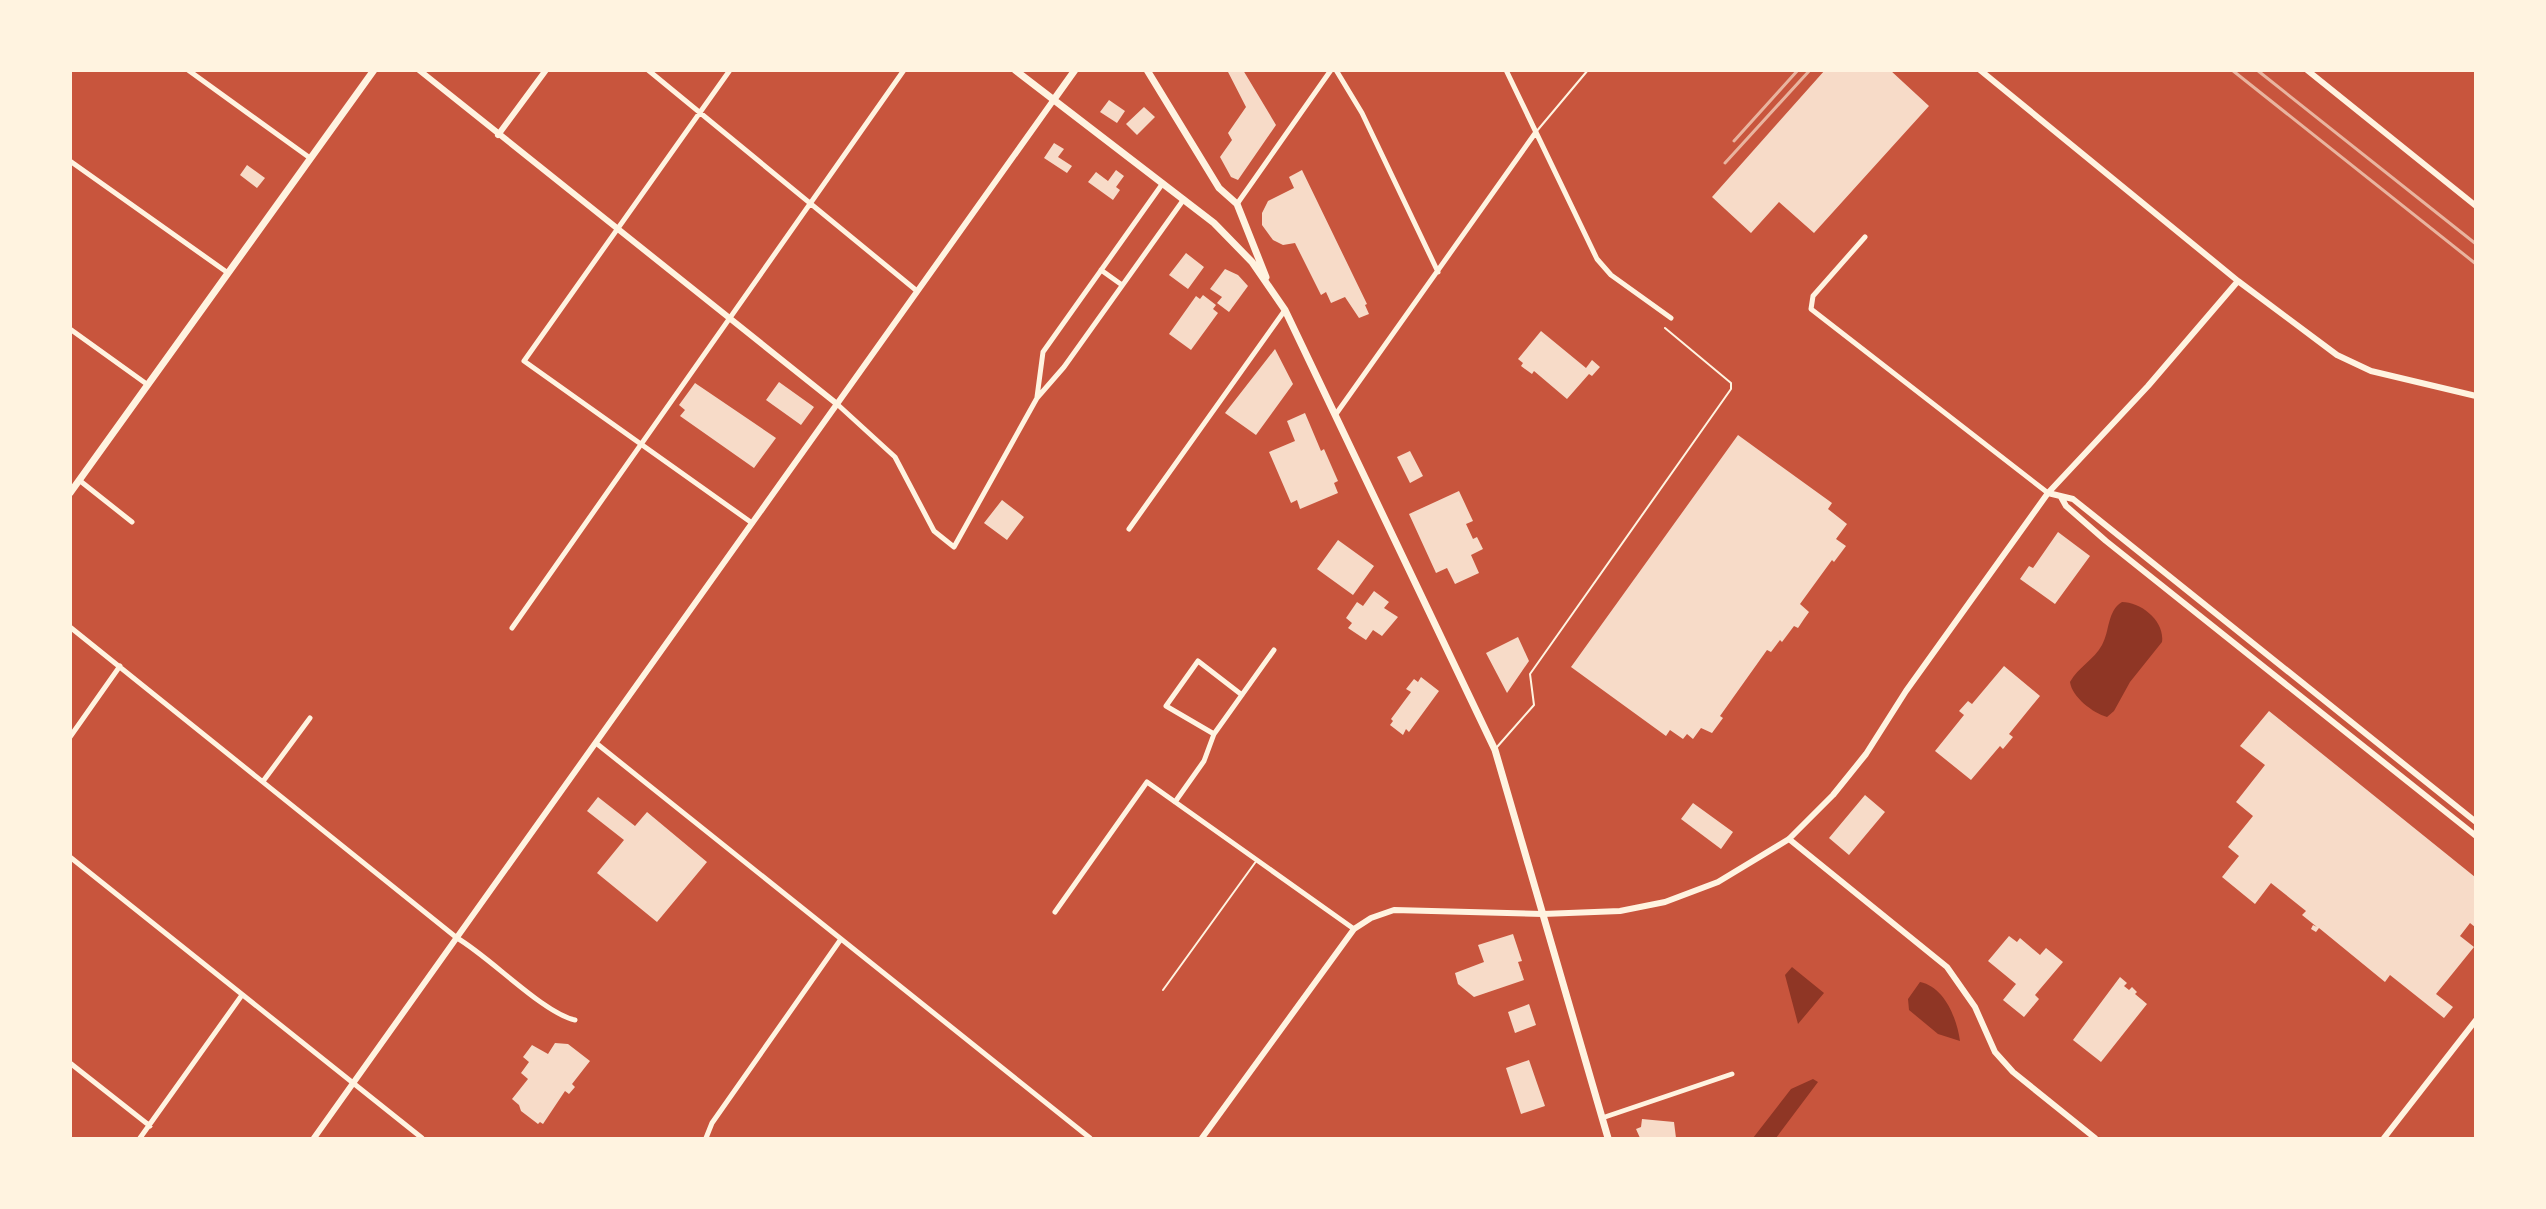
<svg xmlns="http://www.w3.org/2000/svg" width="2546" height="1209" viewBox="0 0 2546 1209" font-family="'Space Grotesk',sans-serif">
<style>
.water{fill:#8f3625}
.building{fill:#f7dbc8}
.lines{fill:none;stroke-linecap:round;stroke-linejoin:round}
.service{stroke:#fff3e0;stroke-width:2}
.minor{stroke:#fff3e0;stroke-width:5}
.tertiary{stroke:#fff3e0;stroke-width:6}
.secondary{stroke:#fff3e0;stroke-width:7}
.rail{stroke:#e9b49f;stroke-width:3}
</style>
<rect width="100%" height="100%" fill="#c8553d"/>
<!-- water -->
<path class="water" d="M2122,602C2141,602 2165,621 2162,642L2130,682L2114,711L2107,717C2093,713 2072,697 2070,682C2078,667 2094,660 2102,645C2110,631 2107,611 2122,602Z
M1792,967L1824,993L1798,1024L1785,975Z
M1920,982C1945,987 1957,1019 1960,1041L1938,1034L1909,1010L1908,999Z
M1813,1079L1818,1082L1776,1138H1753L1791,1089Z"/>
<!-- building -->
<path class="building" d="M1227,70H1243L1276,125L1238,180L1231,177L1220,157L1232,140L1228,133L1246,107Z
M1825,70H1890L1929,106L1814,233L1779,202L1751,233L1712,197Z
M1109,100L1125,111L1117,123L1100,112Z
M1144,107L1155,117L1137,135L1126,124Z
M1054,143L1064,149L1058,157L1072,166L1067,173L1044,158Z
M247,165L265,178L257,188L240,175Z
M1116,170L1124,176L1116,187L1120,190L1113,200L1088,182L1096,172L1108,181Z
M1302,170L1367,304L1365,305L1369,314L1359,318L1345,297L1331,303L1326,292L1321,295L1295,243L1283,245L1273,240L1262,225V213L1268,201L1294,188L1289,177Z
M1186,253L1204,267L1188,289L1169,275Z
M1225,269L1238,275L1248,286L1229,312L1217,303L1222,297L1210,289Z
M1203,295L1216,305L1213,309L1218,313L1191,350L1169,334L1196,296L1200,299Z
M1541,331L1586,368L1592,360L1600,367L1592,376L1589,374L1567,399L1534,371L1532,374L1521,366L1523,363L1518,359Z
M1275,349L1293,384L1256,435L1225,413Z
M779,382L814,407L801,425L766,400Z
M695,383L776,438L754,468L680,416L685,410L679,405Z
M1305,413L1321,451L1324,449L1338,481L1334,483L1338,493L1300,509L1297,500L1291,503L1269,452L1295,441L1287,421Z
M1738,435L1832,503L1828,509L1847,524L1836,539L1846,546L1834,562L1832,560L1800,604L1809,612L1804,619L1798,628L1794,626L1782,642L1780,640L1771,652L1767,650L1720,716L1723,718L1712,733L1701,728L1693,739L1687,734L1683,739L1670,730L1666,736L1571,667Z
M1410,451L1423,476L1410,483L1397,457Z
M1459,491L1473,521L1466,524L1473,539L1477,537L1483,549L1471,555L1479,573L1455,584L1447,568L1436,573L1409,514Z
M1002,500L1024,517L1007,540L984,523Z
M2058,532L2090,556L2055,604L2020,579L2029,566L2033,568Z
M1338,540L1374,566L1353,595L1317,569Z
M1374,591L1389,602L1384,608L1398,617L1382,636L1373,630L1366,640L1348,628L1352,623L1346,618L1357,602L1363,606Z
M1518,637L1529,661L1507,693L1486,653Z
M2004,666L2040,696L2009,734L2013,737L2003,749L2000,746L1971,780L1935,751L1964,715L1959,711L1968,701L1972,704Z
M1421,677L1439,691L1409,732L1406,729L1403,735L1390,725L1393,721L1391,719L1411,692L1406,689L1414,679L1418,682Z
M2269,711L2475,877V927L2470,923L2460,936L2474,947L2436,994L2453,1007L2444,1018L2390,975L2385,982L2319,928L2316,932L2311,929L2313,925L2317,927L2302,915L2306,911L2271,883L2255,904L2222,877L2239,856L2228,847L2253,816L2236,802L2265,765L2240,746Z
M1865,795L1885,812L1849,855L1829,838Z
M598,797L635,826L647,812L707,862L657,922L597,873L624,840L587,811Z
M1693,803L1733,832L1721,849L1681,819Z
M1513,934L1522,961L1518,962L1524,980L1474,997L1458,984L1455,973L1484,962L1478,945Z
M2009,936L2017,942L2020,938L2040,955L2046,948L2063,962L2035,995L2039,999L2024,1017L2003,1000L2016,984L1988,961Z
M2120,977L2127,983L2124,986L2129,990L2132,987L2137,992L2135,994L2147,1004L2101,1062L2073,1040Z
M1529,1004L1536,1025L1515,1033L1508,1012Z
M555,1043L568,1044L590,1061L572,1084L575,1087L569,1094L565,1091L543,1124L540,1122L538,1124L521,1111L519,1105L512,1099L528,1079L521,1073L529,1062L523,1057L532,1045L548,1054Z
M1529,1060L1545,1106L1521,1114L1506,1068Z
M1642,1119L1674,1122L1676,1138H1640L1636,1129L1641,1127Z"/>
<g class="lines">
<!-- service -->
<path class="service" d="M1536,132L1588,70
M1497,747L1534,705L1530,674L1731,389V383L1665,328
M1163,990L1257,860"/>
<!-- minor -->
<path class="minor" d="M188,70L310,158
M648,70L917,291
M730,70L524,361L752,523
M1336,70L1362,113L1438,272
M1506,70L1597,259L1611,275L1671,318
M70,161L228,273
M1237,204L1331,70
M1865,237L1813,296L1811,309L2048,493
M1101,270L1122,285
M70,329L148,385
M1037,397L1043,352L1163,183
M837,404L895,457L934,531L954,547L1037,398L1064,367L1184,199
M1336,414L1536,132
M79,480L132,522
M1129,529L1285,310
M70,627L457,938C490,957 543,1013 575,1020
M512,628L904,70
M1214,734L1166,706L1198,661L1242,695
M70,737L120,666
M596,743L1090,1138
M264,780L310,718
M1175,802L1204,761L1214,734L1274,650
M70,857L422,1138
M1055,912L1147,782L1354,929
M70,1063L150,1126
M1602,1118L1732,1074
M140,1138L242,995
M706,1138L712,1123L841,939"/>
<!-- tertiary -->
<path class="tertiary" d="M419,70L837,404
M1980,70L2238,281L2337,355L2371,371L2476,396
M2307,70L2476,206
M498,135L546,70
M2048,493L2073,499L2476,822
M2061,497L2066,506L2106,541L2476,836
M1789,839L1947,967L1975,1007L1995,1052L2013,1072L2095,1138
M314,1138L1055,98
M1202,1138L1354,929L1371,918L1394,910L1543,914L1620,911L1665,902L1718,882L1789,839L1833,795L1866,754L1906,691L2048,493L2148,386L2238,281
M2384,1138L2476,1020"/>
<!-- secondary -->
<path class="secondary" d="M1015,70L1214,223L1252,262L1285,310L1495,750L1608,1138
M1147,70L1219,188L1237,204L1266,277
M1055,98L1075,70
M70,493L374,70"/>
<!-- rail -->
<path class="rail" d="M2232,70L2476,264
M2257,70L2476,244
M1734,141L1798,70
M1725,163L1810,70"/>
</g>
<!-- border -->
<rect width="2546" height="1209" fill="none" stroke="#fff3e0" stroke-width="144"/>
</svg>
